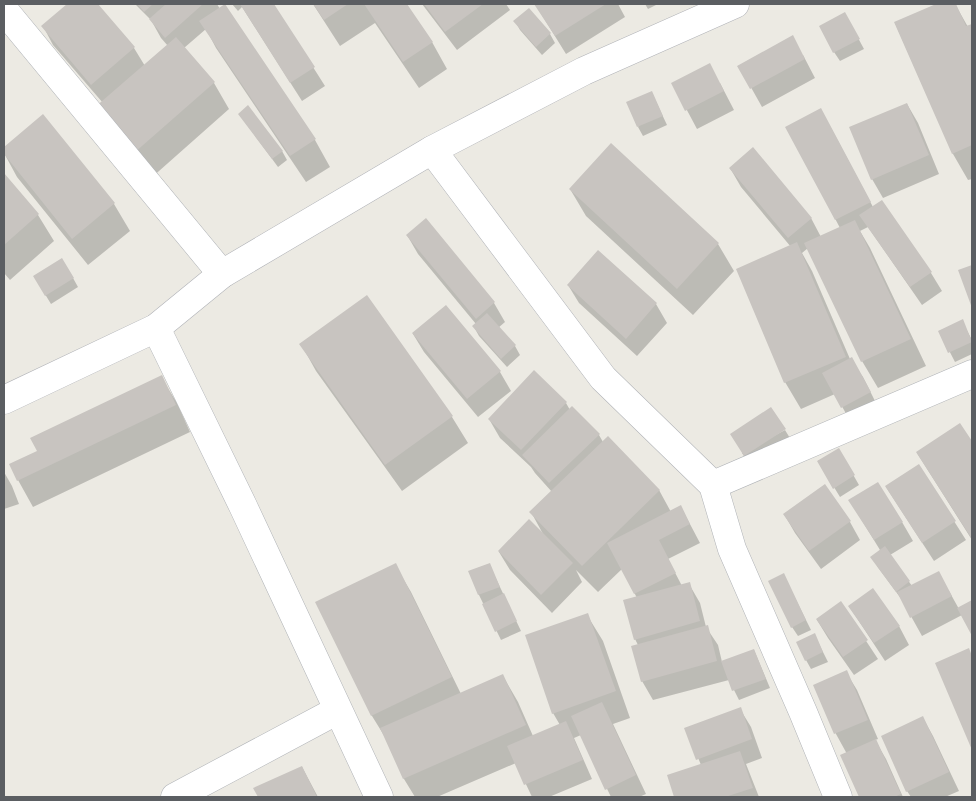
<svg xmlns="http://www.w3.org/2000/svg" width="976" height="801" viewBox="0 0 976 801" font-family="Lato,sans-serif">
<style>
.shadow{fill:#0003}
.building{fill:#c8c4c0}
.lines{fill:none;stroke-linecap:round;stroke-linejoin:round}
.street-casing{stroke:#b0b3b7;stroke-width:29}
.secondary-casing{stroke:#b0b2b7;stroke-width:29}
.street{stroke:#fff;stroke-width:28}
.secondary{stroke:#fff;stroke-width:28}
</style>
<rect width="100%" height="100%" fill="#eceae3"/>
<!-- shadow -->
<path class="shadow" d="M69,4H96L134,48L145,66L168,46L161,38L151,20L135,4H217L220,9L225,6L315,140L330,167L306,182L216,48L206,29L184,48L214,83L229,109L150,179L103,103L53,45L43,26Z
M232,4H273L325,86L302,101L242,7L238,11Z
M313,4H406L432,42L447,69L419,88L375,23L340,46Z
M422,4H506L510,10L457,50Z
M535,4H618L625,17L566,54Z
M645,4H658L648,9Z
M939,4H955L968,27L972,25V179L968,180L953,154L895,23Z
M515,21L550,34L555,43L542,55L520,30Z
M850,23L864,49L840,61L834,52Z
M803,55L815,78L762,107L739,66Z
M720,83L734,110L697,129L673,84Z
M652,93L667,125L643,136L638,127Z
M907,104L918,123L939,174L883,198L872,179Z
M239,114L282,151L287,160L278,167Z
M43,116L114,204L130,231L88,265L17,177L4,153V148Z
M787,127L831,128L873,207L881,202L931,273L942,291L922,305L868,227L860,231L870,248L926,366L878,388L862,361L808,248L802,253L812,271L850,359L863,377L880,411L853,426L835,394L801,409L785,382L791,247L741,187L730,168L811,218L821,237L840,228Z
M611,145L718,244L734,271L693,315L586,216L570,189Z
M4,175L38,215L54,241L10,280L4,273Z
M426,220L494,303L505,322L498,328L515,346L520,355L507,367L479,336L474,327L476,324L418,254L407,235Z
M598,251L656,304L667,323L637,356L579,303L568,285Z
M73,278L78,287L51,304L40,286Z
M446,307L500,372L511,391L478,417L424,352L413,334Z
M962,321L972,340V354L955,362L939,331Z
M301,344L452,417L468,443L402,491L316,371Z
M161,377L177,403L190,432L33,507L18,480L38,451Z
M566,403L570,410L599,435L603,442L659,490L671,512L681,507L700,543L668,559L682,586L689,584L700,603L706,627L718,645L722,662L754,650L770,688L739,700L729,680L653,700L642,681L638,645L635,639L637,598L622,569L598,592L576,570L582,582L552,613L510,570L499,552L543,534L531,512L552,492L535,473L531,467L500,438L489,419Z
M960,425L972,443V540L917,453Z
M785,430L796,448L756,474L742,453Z
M839,450L859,485L840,497L818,461Z
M919,466L966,540L934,561L886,487Z
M4,472L12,486L19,504L4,509Z
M850,501L902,522L913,541L890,555L912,586L949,591L959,609L972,601V633L962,615L922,636L902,600L877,566L880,550Z
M784,514L850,522L860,540L821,569L795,533Z
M489,564L521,631L501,640L479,595L470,571Z
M395,565L411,592L461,694L503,676L518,702L533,736L560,725L553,713L587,615L603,641L630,718L613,724L646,794L639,797H611L581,735L574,738L592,779L549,797H532L516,763L437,797H415L404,779L388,742L372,716L317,603Z
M788,584L811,630L798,636L792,627Z
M841,603L878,659L854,675L828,638L817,620Z
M849,606L899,626L909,645L885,661Z
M819,644L828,662L811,669L806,660Z
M968,650L972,657V747L937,663Z
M846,672L857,690L878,739L875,740L886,759L903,797H861L842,756L847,754L836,734L815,685Z
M740,709L751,727L762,758L746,764L759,797H676L669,776L701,765L686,728Z
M923,718L933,736L959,791L945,797H911L907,791Z
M302,767L318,797H259L255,789Z"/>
<!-- building -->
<path class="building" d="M67,4H98L135,47L91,85L41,26Z
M137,4H153L144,12Z
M166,4H203L165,38L149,19Z
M225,4L316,139L290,156L199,21Z
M240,4H274L315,67L290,83Z
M313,4H348L324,20Z
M364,4H407L433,42L403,62Z
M424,4H483L445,32Z
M534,4H606L555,36Z
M936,4H956L966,26L972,24V145L952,154L894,22Z
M529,8L551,33L536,47L513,21Z
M845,12L860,39L833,53L819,26Z
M793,35L805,59L750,89L737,66Z
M176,37L215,82L134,153L94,108Z
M710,63L724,91L685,111L671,83Z
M652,91L663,116L637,127L626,102Z
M907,103L929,155L871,180L849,127Z
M248,105L283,151L272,159L238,114Z
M821,108L871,202L835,220L785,127Z
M43,114L115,203L72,239L4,154V147Z
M611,143L719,243L677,289L569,189Z
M753,147L812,218L788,238L729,168Z
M4,173L39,214L4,245Z
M882,200L932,272L910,287L859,215Z
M426,218L495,302L476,319L406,235Z
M855,220L911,339L861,362L804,243Z
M797,242L846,357L784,383L736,269Z
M598,250L657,303L626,339L567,285Z
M62,258L74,278L45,296L33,276Z
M972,265V308L958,270Z
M367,295L453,416L385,465L299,344Z
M446,305L501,371L467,399L412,333Z
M487,313L516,345L501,359L472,326Z
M963,319L972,342L948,353L938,331Z
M852,357L871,392L841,408L822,373Z
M534,370L567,402L521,450L488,419Z
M162,375L176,405L17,481L9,464L37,451L30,438Z
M572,406L600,434L549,483L522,455Z
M771,407L786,429L744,456L730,434Z
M960,423L972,441V539L916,452Z
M608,436L660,490L582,566L529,512Z
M839,448L855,475L833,489L817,461Z
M919,464L956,521L922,543L885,486Z
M878,482L903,522L874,540L848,500Z
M825,484L851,521L809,551L783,514Z
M681,505L690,524L659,540L676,573L634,594L607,543Z
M529,519L573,563L541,595L498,551Z
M885,546L910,581L896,592L870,557Z
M396,563L452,677L371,716L315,602Z
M490,563L500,587L478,595L468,571Z
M939,571L952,596L910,618L897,592Z
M784,573L806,620L791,628L768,581Z
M690,582L700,621L634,640L623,600Z
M873,588L900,626L874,643L848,606Z
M504,593L517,621L495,632L482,604Z
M972,600V636L957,608Z
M841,601L868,640L843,657L816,619Z
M588,613L616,691L552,714L525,635Z
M708,625L717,661L641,682L631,646Z
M815,633L823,652L805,661L796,642Z
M969,648L972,656V750L935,663Z
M754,649L766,679L732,691L721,661Z
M847,670L868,720L834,734L813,685Z
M503,674L526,725L403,779L380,728Z
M602,702L636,775L605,790L571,716Z
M741,707L752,739L696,760L684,728Z
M923,716L949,772L906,792L881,736Z
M566,721L583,760L524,785L507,746Z
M876,739L901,794L894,797H859L840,755Z
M740,751L753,788L725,797H674L667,775Z
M302,766L317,797H258L253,788Z"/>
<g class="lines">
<!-- street casing -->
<g class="street-casing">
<path id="street" d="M4,10L222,274
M432,150L603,378L713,485L732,549L803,712L838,797
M156,328L243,506L379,797
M713,485L972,374
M175,797L338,710"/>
</g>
<!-- secondary casing -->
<g class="secondary-casing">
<path id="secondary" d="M4,400L156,328L222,274L432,150L584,71L735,4"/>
</g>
<!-- street -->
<use href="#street" class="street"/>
<!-- secondary -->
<use href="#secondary" class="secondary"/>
</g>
<!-- border -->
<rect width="976" height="801" fill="none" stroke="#5b5e62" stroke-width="10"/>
</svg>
